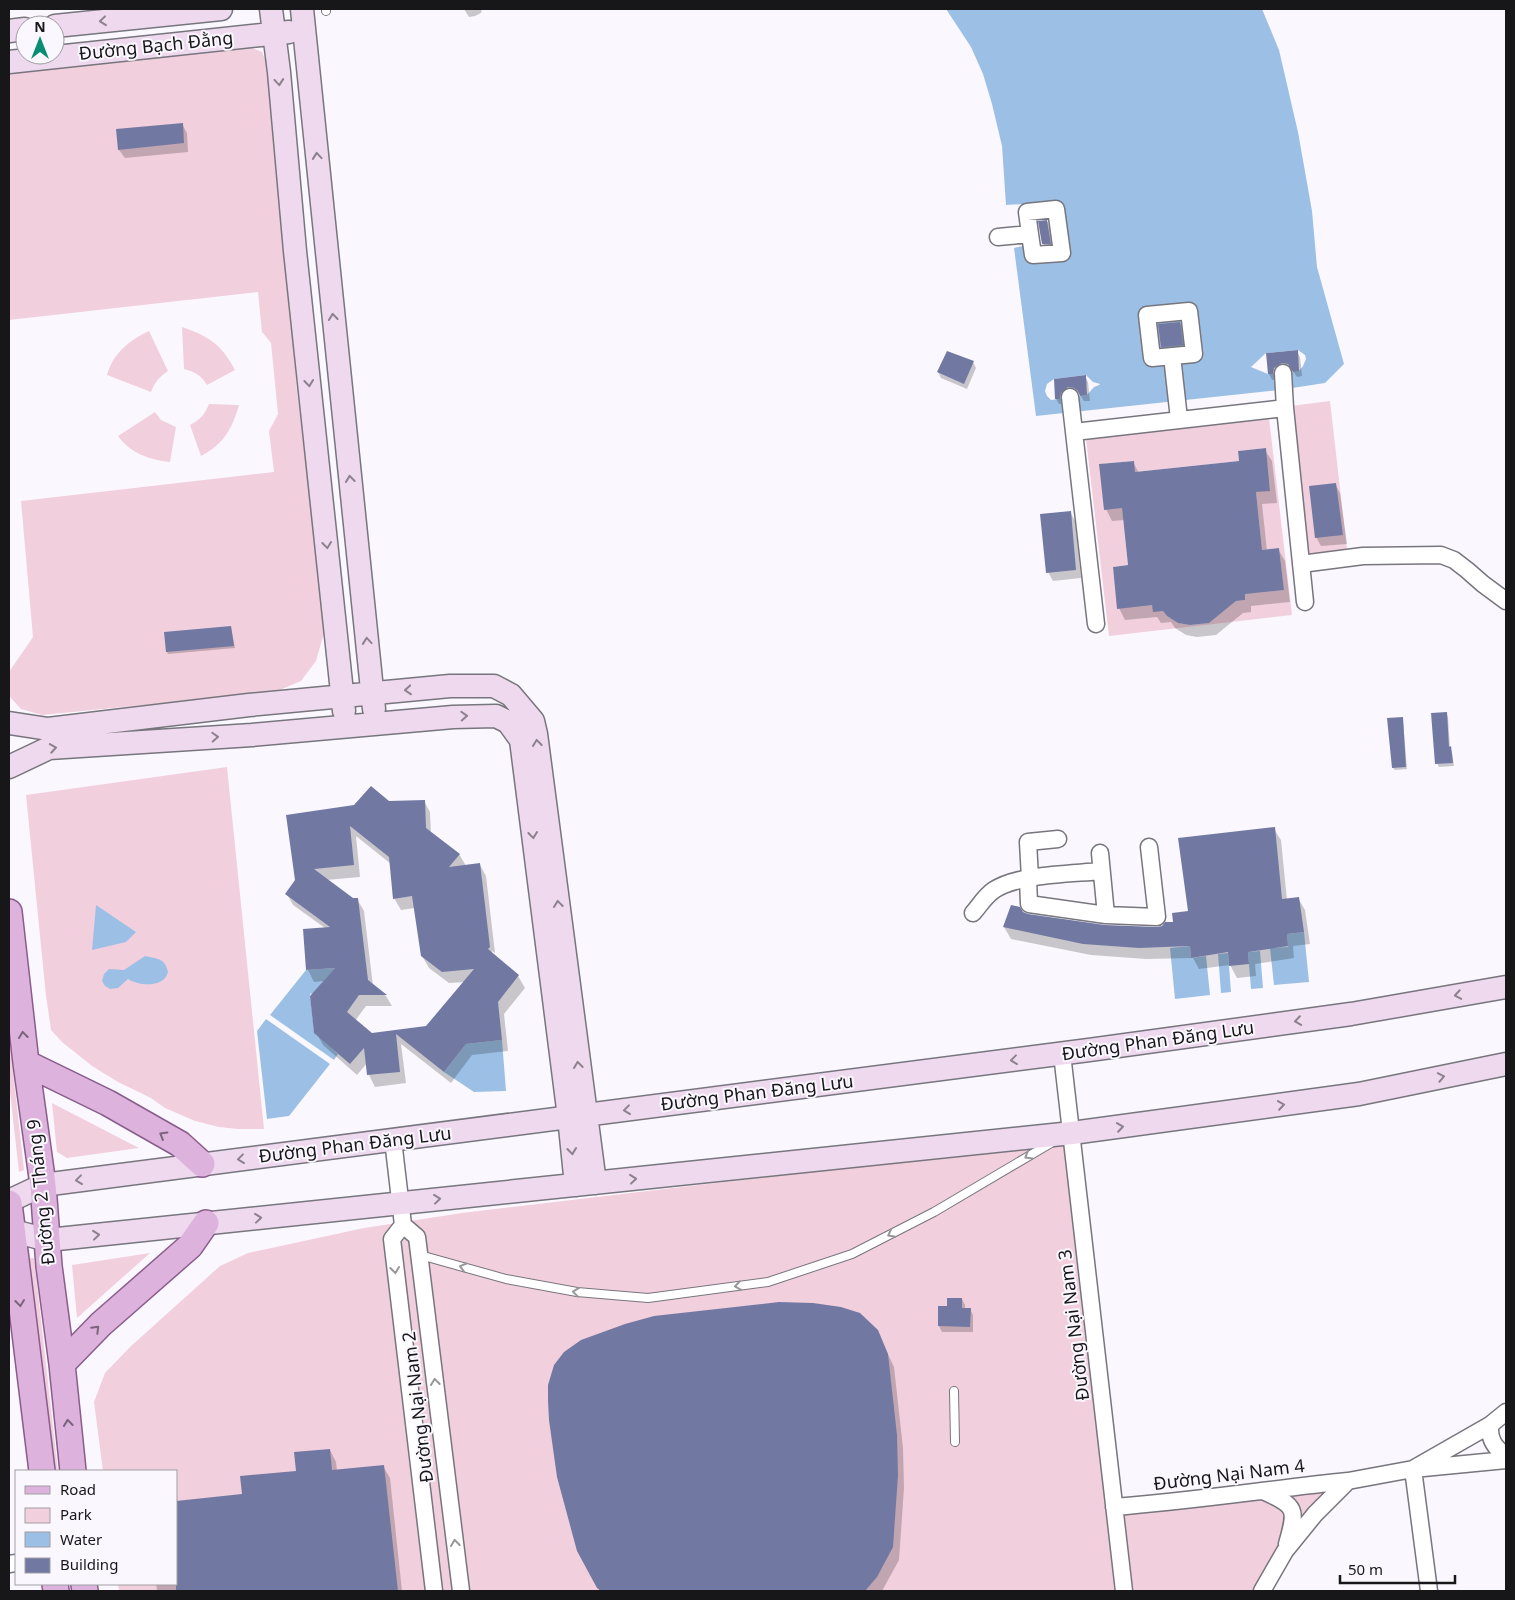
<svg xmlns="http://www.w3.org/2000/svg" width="1515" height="1600" viewBox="0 0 1515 1600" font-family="'Noto Sans',sans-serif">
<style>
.green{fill:#f2cfdd;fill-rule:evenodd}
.water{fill:#9cc0e5}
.pier{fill:#faf8fe}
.shadow{fill:#0003;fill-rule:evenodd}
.building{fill:#7179a3;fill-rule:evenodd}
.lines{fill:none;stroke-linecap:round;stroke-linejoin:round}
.lane-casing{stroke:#77757d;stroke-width:10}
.street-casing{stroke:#77757d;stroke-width:19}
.secondary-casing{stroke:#77757d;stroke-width:25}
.primary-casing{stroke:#895c8b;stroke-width:28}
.lane{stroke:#fff;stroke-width:8}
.street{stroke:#fff;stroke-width:16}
.secondary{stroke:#eed9ee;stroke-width:22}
.primary{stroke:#ddb3de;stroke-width:25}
.oneway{stroke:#8d818e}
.oneway2{stroke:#7a647c}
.oneway3{stroke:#979698}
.labels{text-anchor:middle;stroke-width:4;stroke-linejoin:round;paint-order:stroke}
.street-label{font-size:18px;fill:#171619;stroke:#faf8fe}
</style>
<rect width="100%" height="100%" fill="#faf8fe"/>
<!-- green -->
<path class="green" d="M247,46L262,52L269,69L297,390L325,629L316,661L301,681L275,692L42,715L21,709L9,696V672L33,637L21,501L274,472L269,431L278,414L271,343L262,332L258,292L9,320V74Z
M182,327C209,336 222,345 235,370L207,385C201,375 195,372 184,369Z
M149,331L168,371C159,377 155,382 151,392L107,375C113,353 130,340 149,331Z
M1330,401L1348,558L1308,563L1291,406Z
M209,404L239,405C232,429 224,444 201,456L190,425C200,420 205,414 209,404Z
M155,412L161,420L176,427L170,462C150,460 130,453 118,436Z
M1269,418L1292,615L1109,636L1086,439ZM1266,448L1270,490L1256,492L1262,550L1279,548L1284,590L1254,593L1244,589L1245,600L1236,601L1209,623L1190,625L1178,623L1167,616L1163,611L1146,601L1118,608L1113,567L1128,565L1122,508L1100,464L1134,461L1135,472L1239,461L1238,451Z
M227,767L264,1129H238L219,1127L195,1121L165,1108L151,1098L118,1082L92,1066L62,1042L51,1030L46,996L26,795Z
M9,1035L24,1170L19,1172L9,1083Z
M52,1103L139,1148L67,1158L57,1152Z
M1065,1142L1108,1513L1331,1491L1272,1556L1257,1591H119L118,1584H176V1471H103L94,1402L105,1373L130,1347L220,1266L248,1253L364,1228L462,1213L934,1157Z
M150,1253L77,1318L72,1265Z
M29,1258H34L58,1471H54Z"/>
<!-- water -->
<path class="water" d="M946,9H1262L1279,50L1298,132L1312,211L1317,267L1344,364L1325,383L1279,390L1036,416L1014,248L1027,245L1030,263L1067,257L1060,202L1006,205L1002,146L992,104L983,74L971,47Z
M96,905L136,932L126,942L92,950Z
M1304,932L1309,982L1274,985L1270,948L1288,947L1287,934Z
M1190,946L1191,958L1206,956L1210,995L1175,999L1170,948Z
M1260,951L1263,988L1251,989L1248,952Z
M1228,953L1231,992L1221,993L1218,954Z
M145,956C158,959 165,958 168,972C167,975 166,977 164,979C156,987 137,985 128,979L118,988L110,989L105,986L102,981L104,974L109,969L124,970Z
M335,968L321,984L327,990L310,994L314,1031L338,1054L334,1060L270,1015L306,970Z
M266,1019L330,1064L289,1116L267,1119L257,1031Z
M502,1040L506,1091L474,1092L444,1072L466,1044Z"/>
<!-- pier -->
<path class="pier" d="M1298,350L1305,355L1306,359L1303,366L1299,371L1268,374L1251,367L1266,353Z
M1086,375L1093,382L1100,384L1099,385L1094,387L1087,395L1051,400L1047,396L1045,391L1047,384L1054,379Z"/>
<!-- shadow -->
<path class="shadow" d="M464,9H482L481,13L475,16L469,17Z
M182,124L187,133L188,152L125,158L119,150Z
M1047,221L1050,227L1053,249L1046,250L1043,244Z
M1180,323L1183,329L1185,350L1165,352L1162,347Z
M1297,352L1300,357L1302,376L1297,377L1292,370L1285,368L1276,379L1272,380L1269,374L1268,355Z
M973,362L976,368L967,389L941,378L938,372Z
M1085,377L1088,382L1090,401H1084L1079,393L1072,392L1063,404H1059L1056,399V380Z
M1265,450L1272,461L1277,503L1262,504L1267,551L1278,549L1285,561L1290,602L1251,606V612L1243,613L1216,635L1197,637L1186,635L1175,628L1171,622L1161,623L1157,617L1125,620L1119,608L1129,566L1124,520L1112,521L1106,509L1133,462L1139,473L1240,462Z
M1335,484L1340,493L1347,544L1321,546L1316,537Z
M1070,512L1075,521L1081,578L1053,581L1048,572Z
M231,627L235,648L168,654L167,652L165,633Z
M1446,713L1448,717L1450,748L1452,752L1454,766L1439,767L1437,763Z
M1403,721L1407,769L1395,770L1393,768Z
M424,801L430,812L431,834L459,854L466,866L480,865L486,876L495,953L492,951V955H495V957L518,976L525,988L504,1014L508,1051L472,1055L451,1083L401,1044L406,1083L375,1087L369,1075L367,1063L357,1075L323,1045L316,1032L325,981L314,982L308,970L305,930L325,928L293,905L287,894L297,880L287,816L389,802ZM356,836L391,864L394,898L401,910L415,908L422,956L429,968L449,983L465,982L427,1027L371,1034L355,1021L366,1006H392L386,996L373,986L364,911L357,899H353L326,880L360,877Z
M1274,829L1281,840L1287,900L1298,898L1305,910L1310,944L1293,946L1294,958L1255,964L1256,976L1237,978L1230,965L1199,969L1193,958L1146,959L1091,955L1011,939L1004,927L1022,913L1027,915L1104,926L1157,928L1174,924L1189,912Z
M962,1299L965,1305V1309H970L973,1315V1332H942L939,1326L948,1308Z
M877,1331L894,1367L903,1448L904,1488L899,1560L882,1591H600L578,1551Z
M330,1450L336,1462L337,1471L383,1466L390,1478L402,1591H157L156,1584H176L243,1495L297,1472Z"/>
<!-- building -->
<path class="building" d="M183,123L184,143L118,150L116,129Z
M1047,220L1051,244H1042L1038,221Z
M1180,322L1183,345L1161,347L1158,324Z
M1298,350L1299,371L1293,372L1288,364L1282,363L1274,368L1273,374H1268L1266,353Z
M947,351L974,361L964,384L937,372Z
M1086,375L1087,395L1080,396L1078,391L1074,388L1068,387L1061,393L1060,399H1055L1054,379Z
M1266,448L1270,491L1256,492L1262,550L1279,548L1284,590L1245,594V600L1236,601L1209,623L1190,625L1178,623L1167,616L1163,611L1153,612L1152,605L1117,609L1113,567L1128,565L1122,508L1104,510L1099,464L1134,461L1135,472L1239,461L1238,451Z
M1336,483L1343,535L1315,538L1309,486Z
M1071,511L1076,570L1046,573L1040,514Z
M231,626L234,646L166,652L164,632Z
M1447,712L1449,747L1451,746L1453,763L1435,764L1431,713Z
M1403,717L1406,767L1392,768L1387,718Z
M371,786L389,801L425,800L426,828L460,854L449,867L480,863L490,947L488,949L519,975L498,1002L502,1040L466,1044L444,1072L396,1034L400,1072L367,1075L364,1048L350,1064L314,1033L310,996L335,968L306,970L303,929L330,927L285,894L295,880L286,815L354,805ZM350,826L389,857L393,899L412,896L421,956L442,972L474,969L426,1026L372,1033L347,1012L359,995H387L368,980L358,898H353L314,869L354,865Z
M1275,827L1282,899L1299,897L1304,932L1287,934L1288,946L1248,952L1249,964L1229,966L1228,952L1191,958L1190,946L1139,948L1083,944L1003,927L1011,905L1020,907L1023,912L1028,914L1105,925L1157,927L1162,926L1165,922H1173L1172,913L1188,911L1178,838Z
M947,1298H962V1308H971L970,1327L938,1326V1306H947Z
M779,1302L813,1303L841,1307L860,1313L878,1330L888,1354L897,1435L898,1475L893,1547L877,1577L865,1591H601L597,1588L577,1551L557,1477L549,1420L548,1401V1385L554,1365L564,1352L581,1340L625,1324L654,1316Z
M330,1449L332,1470L384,1465L398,1591H176V1501L242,1494L240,1476L296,1471L294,1452Z"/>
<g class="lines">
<!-- lane casing -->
<g class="lane-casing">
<path id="lane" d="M326,9V11
M420,1255L506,1279L577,1292L648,1298L768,1282L852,1254L934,1212L1051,1143
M954,1391L955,1442"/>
</g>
<!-- street casing -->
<g class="street-casing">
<path id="street" d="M998,237L1030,234L1033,255L1062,253L1056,209L1027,212L1030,234
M1189,311L1194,354L1152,358L1147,315Z
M1172,356L1179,419
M1283,373L1285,408
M1070,397L1074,432
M1301,564L1363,556L1441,555L1454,560L1467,570L1483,584L1506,601
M1096,624L1074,432L1285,408L1305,602
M1100,853L1106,915
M1028,878L1029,904L1106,915L1157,917L1149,847
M1030,878L1028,842L1058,839
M973,913C980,905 985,896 994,890C1018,874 1071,874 1101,871
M1062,1054L1124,1591
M393,1140L403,1225L392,1239L434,1591
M403,1225L417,1237L461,1591
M1490,1425C1489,1439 1494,1448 1506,1455
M1263,1491C1297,1506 1297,1509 1287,1544
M1114,1507C1192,1501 1270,1489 1348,1481
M9,1564L16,1563
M1262,1591L1285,1551L1315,1514L1348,1481L1413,1469L1490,1425L1506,1412
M1429,1591L1413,1469L1506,1460"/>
</g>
<!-- secondary casing -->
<g class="secondary-casing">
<path id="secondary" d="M271,9L279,72L295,251L344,711
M302,9L374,709
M55,26L221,9
M9,31L25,29
M9,62L289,32
M9,723L48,729L249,705L450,686H494L511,695L533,721L536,734L595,1183
M9,767L49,748L252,735L453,717L496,716L508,722L521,740L569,1117L576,1185
M9,1201L43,1185L1089,1050L1351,1014L1506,987
M9,1230L48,1240L1072,1133L1359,1094L1506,1064"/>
</g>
<!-- primary casing -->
<g class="primary-casing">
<path id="primary" d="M9,912L26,1063L43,1185L49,1266L62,1364L73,1471
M26,1063L108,1103L180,1144L202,1164
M9,1203L42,1471
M62,1364L101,1324L190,1246L206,1223
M55,1584L56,1591
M84,1584L85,1591"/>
</g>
<!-- lane -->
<use href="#lane" class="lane"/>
<!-- street -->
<use href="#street" class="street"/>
<!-- secondary -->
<use href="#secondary" class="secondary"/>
<!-- primary -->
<use href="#primary" class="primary"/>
</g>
<!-- one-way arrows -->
<defs><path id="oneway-chevron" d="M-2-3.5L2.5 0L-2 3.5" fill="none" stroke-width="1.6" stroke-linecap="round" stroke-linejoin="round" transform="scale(1.25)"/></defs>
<g class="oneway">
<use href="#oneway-chevron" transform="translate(103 21) rotate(174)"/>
<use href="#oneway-chevron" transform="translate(279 82) rotate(85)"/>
<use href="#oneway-chevron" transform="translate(317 156) rotate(-95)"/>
<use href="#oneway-chevron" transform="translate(333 317) rotate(-96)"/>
<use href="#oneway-chevron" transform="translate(309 383) rotate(84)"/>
<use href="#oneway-chevron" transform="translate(350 479) rotate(-96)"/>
<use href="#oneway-chevron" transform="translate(327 545) rotate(83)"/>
<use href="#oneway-chevron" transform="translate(367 641) rotate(-95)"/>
<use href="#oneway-chevron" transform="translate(408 690) rotate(175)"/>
<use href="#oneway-chevron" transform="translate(464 716) rotate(-3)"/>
<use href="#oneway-chevron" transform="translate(215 737) rotate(-3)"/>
<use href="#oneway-chevron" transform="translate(537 743) rotate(-97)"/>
<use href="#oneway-chevron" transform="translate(53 748) rotate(-9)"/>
<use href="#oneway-chevron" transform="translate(533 835) rotate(83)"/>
<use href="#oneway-chevron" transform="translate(558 904) rotate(-97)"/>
<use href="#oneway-chevron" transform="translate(1458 995) rotate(170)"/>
<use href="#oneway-chevron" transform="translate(1298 1021) rotate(172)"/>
<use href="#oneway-chevron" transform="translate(1014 1060) rotate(173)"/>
<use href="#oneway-chevron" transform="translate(578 1065) rotate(-97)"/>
<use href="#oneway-chevron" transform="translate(1441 1077) rotate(-11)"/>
<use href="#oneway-chevron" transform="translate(1281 1105) rotate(-8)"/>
<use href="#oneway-chevron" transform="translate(627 1110) rotate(173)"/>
<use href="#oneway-chevron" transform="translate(1120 1127) rotate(-8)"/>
<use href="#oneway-chevron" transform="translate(572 1151) rotate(84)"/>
<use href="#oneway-chevron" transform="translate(241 1159) rotate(173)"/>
<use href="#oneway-chevron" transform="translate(633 1179) rotate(-6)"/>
<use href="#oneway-chevron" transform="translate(79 1180) rotate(173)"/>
<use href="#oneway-chevron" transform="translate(437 1199) rotate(-6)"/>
<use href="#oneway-chevron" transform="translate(258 1218) rotate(-6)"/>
<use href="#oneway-chevron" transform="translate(96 1235) rotate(-6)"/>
</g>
<g class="oneway2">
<use href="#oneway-chevron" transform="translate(23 1035) rotate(-97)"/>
<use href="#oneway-chevron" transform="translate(163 1135) rotate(-149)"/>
<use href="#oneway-chevron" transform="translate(20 1303) rotate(83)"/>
<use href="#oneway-chevron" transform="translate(96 1329) rotate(-45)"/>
<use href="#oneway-chevron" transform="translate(68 1423) rotate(-96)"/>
</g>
<g class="oneway3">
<use href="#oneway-chevron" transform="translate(1028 1156) rotate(149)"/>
<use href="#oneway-chevron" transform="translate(891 1234) rotate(153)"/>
<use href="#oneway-chevron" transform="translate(463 1267) rotate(-164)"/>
<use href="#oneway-chevron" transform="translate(395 1270) rotate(83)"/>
<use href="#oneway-chevron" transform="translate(738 1286) rotate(172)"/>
<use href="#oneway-chevron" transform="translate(576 1292) rotate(-173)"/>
<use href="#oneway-chevron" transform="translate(435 1382) rotate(-97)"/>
<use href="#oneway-chevron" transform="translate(455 1543) rotate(-97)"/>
</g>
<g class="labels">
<!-- street labels -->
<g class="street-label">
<text transform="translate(156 46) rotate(-6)" y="6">Đường Bạch Đằng</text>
<text transform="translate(1158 1041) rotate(-8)" y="6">Đường Phan Đăng Lưu</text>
<text transform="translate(757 1093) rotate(-7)" y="6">Đường Phan Đăng Lưu</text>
<text transform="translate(355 1145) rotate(-7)" y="6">Đường Phan Đăng Lưu</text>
<text transform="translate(41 1192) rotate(-96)" y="6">Đường 2 Tháng 9</text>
<text transform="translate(1074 1325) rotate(-97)" y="6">Đường Nại Nam 3</text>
<text transform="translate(418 1407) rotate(-97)" y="6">Đường Nại Nam 2</text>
<text transform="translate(1229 1475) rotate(-7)" y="6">Đường Nại Nam 4</text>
</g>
</g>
<!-- border -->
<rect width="1515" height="1600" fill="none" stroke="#171619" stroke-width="20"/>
<!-- legend -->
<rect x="15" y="1470" width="162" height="115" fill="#faf8fe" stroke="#9f9ea2"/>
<rect x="25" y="1486" width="25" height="8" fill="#ddb3de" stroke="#9f9ea2"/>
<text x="60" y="1495" font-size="15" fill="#171619">Road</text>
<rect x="25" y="1508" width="25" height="15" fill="#f2cfdd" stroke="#9f9ea2"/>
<text x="60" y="1520" font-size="15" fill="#171619">Park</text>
<rect x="25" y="1532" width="25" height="15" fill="#9cc0e5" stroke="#9f9ea2"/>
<text x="60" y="1545" font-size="15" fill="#171619">Water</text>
<rect x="25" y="1558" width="25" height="15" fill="#7179a3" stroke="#9f9ea2"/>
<text x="60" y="1570" font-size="15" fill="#171619">Building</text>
<!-- north arrow -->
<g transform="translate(40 40)"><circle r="24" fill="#faf8fe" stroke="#9f9ea2"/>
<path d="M0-4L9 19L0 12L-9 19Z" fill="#098e75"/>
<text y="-8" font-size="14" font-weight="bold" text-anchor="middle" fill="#171619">N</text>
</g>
<!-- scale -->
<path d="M1340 1575v8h115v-8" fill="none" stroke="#171619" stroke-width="2.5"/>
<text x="1348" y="1575" font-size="15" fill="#171619" stroke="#faf8fe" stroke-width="4" paint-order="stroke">50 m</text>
</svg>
